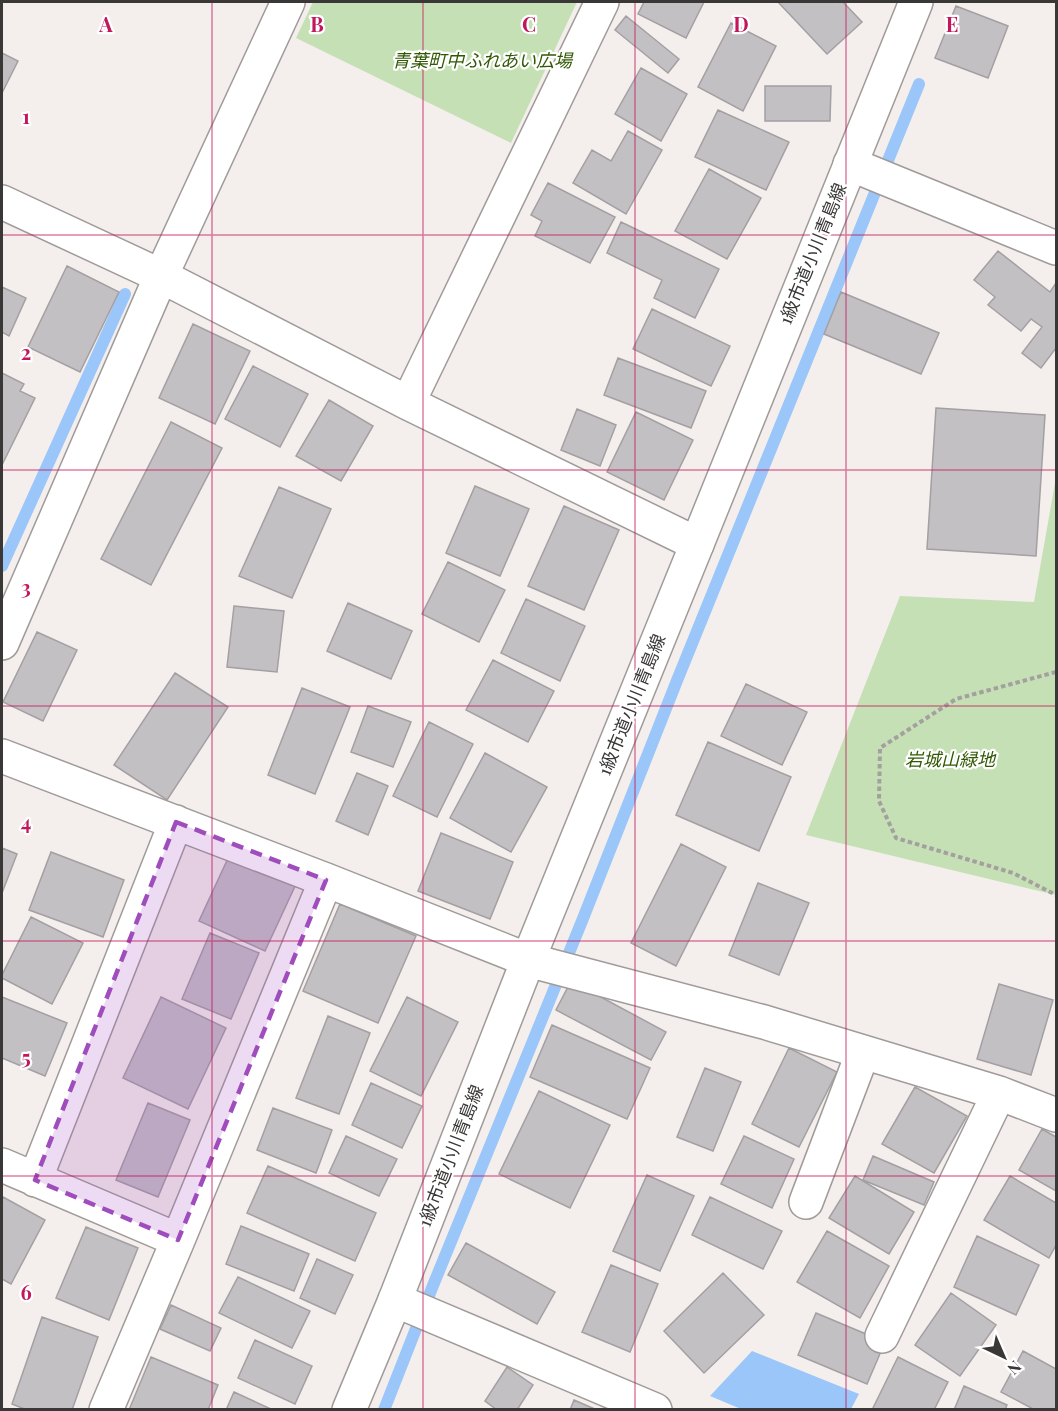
<svg xmlns="http://www.w3.org/2000/svg" width="1058" height="1411" viewBox="0 0 1058 1411" font-family="'Playfair Display','Noto Sans JP',serif">
<style>
.green{fill:#c6e0b6}
.water{fill:#9ac6f9}
.lines{fill:none;stroke-linecap:round;stroke-linejoin:round}
.stream{stroke:#9ac6f9;stroke-width:12}
.building{fill:#c3c0c3;stroke:#a39fa2;stroke-width:1.5}
.street-casing{stroke:#a09b99;stroke-width:36}
.secondary-casing{stroke:#a09b99;stroke-width:36}
.path{stroke:#a3a09e;stroke-width:4;stroke-dasharray:4.5 3;stroke-linecap:butt}
.street{stroke:#fff;stroke-width:33}
.secondary{stroke:#fff;stroke-width:33}
.marked{fill:#9f4dbc;fill-opacity:0.2;stroke:#9f4dbc;stroke-width:4.5;stroke-dasharray:12 8;stroke-linejoin:round}
.grid{fill:none;stroke:#c2185b;stroke-width:1.5;stroke-opacity:0.55}
.labels{text-anchor:middle;stroke-width:4.5;stroke-linejoin:round;paint-order:stroke}
.park-label{font-size:18px;font-style:italic;fill:#315905;stroke:#fff}
.street-label{font-size:18px;fill:#3a3837;stroke:#fff}
.grid-label{font-size:20px;text-anchor:middle;font-weight:bold;fill:#c2185b;stroke:#fff;stroke-width:4.5;stroke-linejoin:round;paint-order:stroke}
</style>
<rect width="100%" height="100%" fill="#f4efec"/>
<!-- green -->
<path class="green" d="M313,2H577L511,143L296,38Z
M1056,477V895L806,835L900,596L1034,602Z"/>
<!-- water -->
<path class="water" d="M752,1351L859,1394L851,1409H741L710,1396Z"/>
<g class="lines">
<!-- stream -->
<path class="stream" d="M2,566L125,294
M384,1410L432,1288L582,921L676,683L919,84"/>
</g>
<!-- building -->
<path class="building" d="M644,2H704L686,38L638,14Z
M778,2H843L862,22L827,54Z
M956,6L1008,26L988,78L935,58Z
M626,16L679,59L668,73L615,30Z
M731,23L776,46L743,111L698,87Z
M2,53L18,61L2,93Z
M641,68L687,94L661,141L615,114Z
M765,86H831L830,121H765Z
M718,110L789,142L766,190L695,157Z
M628,131L662,150L626,214L573,183L592,150L611,161Z
M709,169L761,198L727,259L675,231Z
M548,183L615,217L590,263L535,236L542,221L531,215Z
M621,222L719,269L695,318L654,298L662,280L607,253Z
M998,251L1050,292L1056,283V348L1041,368L1022,353L1042,327L1031,319L1021,331L988,305L995,297L974,280Z
M67,266L119,292L80,372L28,347Z
M2,287L26,298L9,336L2,332Z
M841,292L939,333L921,374L824,334Z
M652,309L730,346L711,386L633,349Z
M193,324L250,351L215,424L159,398Z
M618,358L706,391L691,428L604,395Z
M253,366L308,394L280,447L225,419Z
M2,373L24,384L20,391L35,398L2,465Z
M329,400L373,426L341,481L296,456Z
M936,408L1045,415L1036,556L927,549Z
M577,409L616,425L600,466L561,450Z
M636,412L693,440L664,500L607,472Z
M171,422L222,448L151,585L101,559Z
M475,486L529,509L500,576L446,553Z
M279,487L331,509L292,598L239,576Z
M564,506L619,530L584,610L528,586Z
M448,562L505,590L479,642L422,614Z
M526,599L585,626L560,681L501,653Z
M348,603L412,631L391,679L327,651Z
M234,606L284,611L277,672L227,667Z
M37,632L77,650L43,721L3,702Z
M493,660L554,691L528,742L466,710Z
M175,673L228,707L167,800L114,765Z
M746,684L807,712L782,765L721,736Z
M302,688L350,707L315,794L268,775Z
M368,706L411,722L393,767L351,752Z
M429,722L473,744L437,817L393,796Z
M708,742L791,777L759,851L676,815Z
M485,753L547,787L511,852L450,818Z
M357,773L388,786L368,835L336,821Z
M441,833L513,862L490,919L418,891Z
M681,844L726,867L676,966L631,943Z
M2,848L17,854L2,893Z
M51,852L124,880L103,937L29,910Z
M230,854L296,884L265,951L199,921Z
M758,883L809,903L779,975L729,955Z
M340,904L416,936L378,1023L303,991Z
M31,917L83,943L52,1004L2,978V975Z
M210,933L259,953L231,1019L182,999Z
M571,981L666,1032L651,1060L556,1010Z
M999,984L1053,1000L1031,1075L977,1059Z
M2,997L67,1023L45,1076L2,1058Z
M161,997L226,1028L188,1109L123,1078Z
M407,997L458,1022L421,1096L370,1071Z
M328,1016L370,1033L339,1114L296,1098Z
M552,1025L650,1068L627,1119L530,1077Z
M789,1048L837,1072L799,1147L752,1124Z
M705,1068L741,1082L713,1151L677,1137Z
M371,1083L422,1106L402,1148L352,1125Z
M915,1087L967,1116L934,1173L882,1144Z
M539,1091L610,1125L570,1208L499,1174Z
M148,1103L190,1120L158,1197L116,1180Z
M273,1108L332,1130L316,1173L257,1150Z
M1042,1129L1056,1137V1191L1019,1170Z
M346,1136L397,1159L379,1196L329,1173Z
M744,1136L794,1159L772,1208L721,1184Z
M873,1156L934,1182L924,1205L863,1180Z
M268,1166L376,1213L355,1261L247,1213Z
M647,1175L694,1196L660,1271L613,1251Z
M855,1176L914,1212L889,1254L829,1218Z
M1010,1176L1056,1203V1245L1049,1258L984,1220Z
M3,1197L45,1220L11,1284L2,1279V1200Z
M710,1197L782,1231L763,1269L692,1235Z
M241,1226L309,1254L294,1291L226,1264Z
M86,1227L138,1248L109,1320L56,1298Z
M827,1231L889,1266L860,1318L797,1282Z
M977,1236L1039,1265L1016,1315L954,1287Z
M466,1243L555,1292L537,1324L448,1275Z
M317,1259L353,1275L335,1314L300,1298Z
M611,1265L658,1284L630,1352L582,1332Z
M723,1273L764,1315L704,1373L664,1331Z
M238,1277L310,1311L292,1348L219,1313Z
M951,1293L996,1325L960,1376L915,1345Z
M171,1305L221,1328L210,1351L160,1329Z
M816,1313L885,1342L867,1384L798,1355Z
M42,1317L98,1337L72,1410H27L12,1404Z
M255,1340L312,1366L295,1404L238,1378Z
M1023,1351L1056,1369V1410H1035L1001,1392Z
M151,1357L218,1385L208,1410H129Z
M898,1357L948,1382L934,1410H872Z
M507,1367L533,1385L517,1410H497L485,1401Z
M964,1386L1007,1405L1005,1410H954Z
M234,1392L273,1410H226Z
M574,1400L597,1410H570Z"/>
<g class="lines">
<!-- street casing -->
<g class="street-casing">
<path id="street" d="M850,164L1056,248
M2,202L161,276L408,403L697,544
M408,403L602,2
M2,643L161,276L288,2
M2,756L326,880L528,960L764,1022L999,1093
M2,1165L178,1240
M35,1180L176,822
M806,1202L863,1052
M395,1300L655,1410
M882,1336L999,1093L1056,1115
M106,1410L178,1240L326,880"/>
</g>
<!-- secondary casing -->
<g class="secondary-casing">
<path id="secondary" d="M349,1410L395,1300L528,960L697,544L916,2"/>
</g>
<!-- path -->
<path class="path" d="M1056,672L956,699L880,748L879,801L896,838L1013,873L1056,895"/>
<!-- street -->
<use href="#street" class="street"/>
<!-- secondary -->
<use href="#secondary" class="secondary"/>
</g>
<!-- marked area -->
<path class="marked" d="M176,822L326,880L178,1240L35,1180Z"/>
<!-- grid -->
<path class="grid" d="M212,2V1410M423,2V1410M635,2V1410M846,2V1410M2,235H1056M2,470H1056M2,706H1056M2,941H1056M2,1176H1056"/>
<g class="labels">
<!-- park labels -->
<g class="park-label">
<text x="482" y="67">青葉町中ふれあい広場</text>
<text x="950" y="766">岩城山緑地</text>
</g>
<!-- street labels -->
<g class="street-label">
<text transform="translate(813 254) rotate(-68)" y="6">1級市道小川青島線</text>
<text transform="translate(632 705) rotate(-68)" y="6">1級市道小川青島線</text>
<text transform="translate(451 1156) rotate(-69)" y="6">1級市道小川青島線</text>
</g>
</g>
<g class="grid-label">
<text x="106" y="32">A</text>
<text x="317" y="32">B</text>
<text x="529" y="32">C</text>
<text x="741" y="32">D</text>
<text x="952" y="32">E</text>
<text x="26" y="124">1</text>
<text x="26" y="360">2</text>
<text x="26" y="595">3</text>
<text x="26" y="830">4</text>
<text x="26" y="1065">5</text>
<text x="26" y="1300">6</text>
</g>
<!-- border -->
<rect width="1058" height="1411" fill="none" stroke="#3a3837" stroke-width="6"/>
<!-- north arrow -->
<g transform="translate(1004 1357) rotate(136)" stroke="#ffffff" stroke-width="4.5" paint-order="stroke">
<path d="M0-4.5L10 22L0 15L-10 22Z" fill="#3a3837"/>
<text y="-9" font-size="16" font-weight="bold" text-anchor="middle" fill="#3a3837">N</text>
</g>
</svg>
